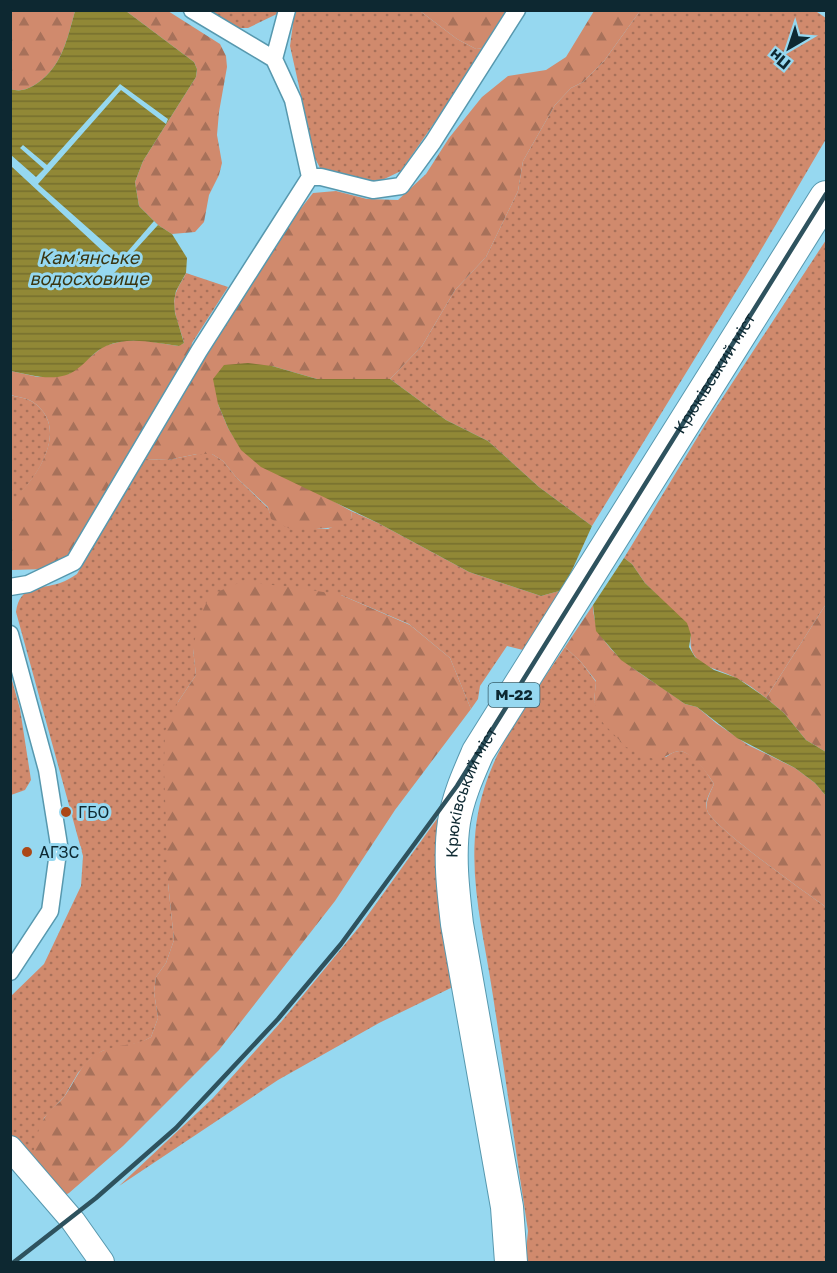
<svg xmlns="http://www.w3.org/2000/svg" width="837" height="1273" viewBox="0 0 837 1273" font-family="'Golos Text',sans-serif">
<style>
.grass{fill:url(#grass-dots)}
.forest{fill:url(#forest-firs)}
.water{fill:url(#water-rules)}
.pier{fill:#96d8f0}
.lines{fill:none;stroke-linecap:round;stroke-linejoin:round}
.street-casing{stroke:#5798ae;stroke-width:19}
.secondary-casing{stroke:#5798ae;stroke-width:26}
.highway-casing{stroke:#5798ae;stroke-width:34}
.street{stroke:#fff;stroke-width:16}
.secondary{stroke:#fff;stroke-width:24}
.highway{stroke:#fff;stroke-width:32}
.rail{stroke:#2e525e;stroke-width:4.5}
.poi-dot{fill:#ac4817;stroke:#96d8f0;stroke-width:2}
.labels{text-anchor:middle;stroke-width:6;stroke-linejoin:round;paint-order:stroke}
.shield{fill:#96d8f0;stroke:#365d6a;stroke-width:1.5}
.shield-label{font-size:15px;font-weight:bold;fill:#0d2831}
.street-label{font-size:16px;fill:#0d2831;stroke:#96d8f0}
.poi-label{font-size:16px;fill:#0d2831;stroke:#96d8f0;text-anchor:start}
.water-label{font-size:18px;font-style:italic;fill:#3a3612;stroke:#96d8f0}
</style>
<defs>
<pattern id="grass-dots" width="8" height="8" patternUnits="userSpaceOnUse" patternTransform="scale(1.5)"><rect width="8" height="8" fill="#d08a6d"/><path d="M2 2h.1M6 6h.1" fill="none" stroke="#a7715a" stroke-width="1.8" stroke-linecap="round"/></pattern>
<pattern id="forest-firs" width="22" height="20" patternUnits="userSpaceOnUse" patternTransform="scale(1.5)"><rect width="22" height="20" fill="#d08a6d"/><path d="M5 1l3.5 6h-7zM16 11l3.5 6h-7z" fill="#a7715a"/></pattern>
<pattern id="water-rules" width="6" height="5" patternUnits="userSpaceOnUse" patternTransform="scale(1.5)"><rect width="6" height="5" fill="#918836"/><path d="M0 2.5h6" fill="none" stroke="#756f2e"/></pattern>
</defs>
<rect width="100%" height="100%" fill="#96d8f0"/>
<!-- grass -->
<path class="grass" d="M814,10L826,18V139L748,272L592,526L539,487L488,441L446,420L390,379L422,346L455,290L486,257L518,191L523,161L555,105L571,88L583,82L604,61L640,11Z
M199,11H420L457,39L476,49L486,48L401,171L378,182H361L320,168L315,158L290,46L293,24L290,18L279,13L248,28H237Z
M826,240V604L766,698C757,691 748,684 738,679C717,667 686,667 691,635L670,608L645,583L632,564L624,558L708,420Z
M186,273L228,287L192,343H184C180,326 169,307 177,290C179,284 184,279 186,273Z
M10,395C17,397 27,398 33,402C72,429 35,481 11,503Z
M197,454H212L223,461L236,477L268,508L272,519L304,527L328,529L352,518L351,511L378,523L469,572L541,596L563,590L527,651L507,646L480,686L478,699L471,709L450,658L409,624L341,595L193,649L196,675L178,702L168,883L174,940L166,963L156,977L154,992L158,1018L151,1037L142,1042L102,1051L90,1059L78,1073L64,1097L44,1118L31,1166L11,1140L10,997L44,964L81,886L83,856L16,612C20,584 39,590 60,583C66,581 72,577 77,574L144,459L168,460Z
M565,647L581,662L596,682L594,702L666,757C671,754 677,749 684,752C697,757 707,773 714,784C711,791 704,801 707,810C711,826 808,894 826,907V1262H525L528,1231C516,1153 505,1074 493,996C483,927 462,859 484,789C500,737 536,691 565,647Z
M10,673L20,709L31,780L25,790L11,795Z
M452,798L461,983L379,1023L278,1080L119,1186L213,1098L281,1022L360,926Z"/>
<!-- forest -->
<path class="forest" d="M11,11H75C67,40 61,70 33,86C25,90 19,92 11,89Z
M126,11H168L220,44L226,56L227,67L219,112L217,135L222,163L219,175L209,195L204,222L195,232L172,234L158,225L139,206L135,182L143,161L196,77L197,69L194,62Z
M420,11H510L486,48L476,49L457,39Z
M594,11H640L604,61L583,82L571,88L555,105L523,161L518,191L486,257L455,290L422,346L390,379H317L272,366L218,404L228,428L242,450L351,511L352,518C335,535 313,524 292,530L271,519L268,507L236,477L223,461L212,454H197L168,460L144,459L212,342L295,216L313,193L336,191L367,199L398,200L426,174L449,138L482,97L508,76L546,70L566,57Z
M141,340L178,346L184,343H192L191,349L70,555L46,569L11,570L10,503C35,481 72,429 33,402C27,398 17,397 11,395V371L38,377L69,374L104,346L123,341Z
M241,582L293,587L341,595L410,625L450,658L471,709L395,810L335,901L219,1050L123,1146L69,1193L61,1197L31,1166C34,1151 36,1130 45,1117C50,1109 59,1104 64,1097C76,1081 82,1059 102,1051C118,1044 136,1046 151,1037L158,1018L154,992L156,977L166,963L174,940L168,883L164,768L165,731L178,702L196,675L193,649L199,619L210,595Z
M826,604V752L806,740L784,713L766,698Z
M593,605C593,641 622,661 650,680C662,687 673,696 685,704L697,707L716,723L748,745L795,768L815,783L826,796V907C808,894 711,826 707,810C705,801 711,791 714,784C708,774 691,751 679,751C672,752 664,758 656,760L626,747L603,723L594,702L596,681L581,662L565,647Z"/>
<!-- water -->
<path class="water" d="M75,11H126L194,62L197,69L196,77L143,161L135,182L139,206L158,225L172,234L187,258L186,273L176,291L174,301L175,313L184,343L179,346C154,343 130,336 106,346C94,351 87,362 77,369C59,384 31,375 11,371V89C19,92 25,90 33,86C61,70 67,40 75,11Z
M248,363L272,366L317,379H390L446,420L488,441L539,487L592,526L563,590L541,596L469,572L378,523L261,467L241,450L228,428L218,404L213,379L224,365Z
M624,558L632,564L645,583L687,623L691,635L689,647L695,657L714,670L737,678L766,698L784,713L806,740L826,752V796L815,783L795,768L737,738L697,707L685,704L621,660L596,631L593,605Z"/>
<!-- pier -->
<path class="pier" d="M120,84L168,119L166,124L121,90L38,184L122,258L154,221L158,225L106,282L95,274L109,257L11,166V155L36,177L44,169L20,148L23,145L47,165Z"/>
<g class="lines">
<!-- street casing -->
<g class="street-casing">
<path id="street" d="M274,59L287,10
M310,177H321L373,190L401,186L433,142L517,10
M10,587L28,584L74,562L199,351L310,177L293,100L274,59L192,10
M10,634L47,770L59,845L50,911L10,972"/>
</g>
<!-- secondary casing -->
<g class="secondary-casing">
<path id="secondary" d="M10,1148L73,1221L102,1262"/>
</g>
<!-- highway casing -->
<g class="highway-casing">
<g id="highway">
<path id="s1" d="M511,1262L507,1207L457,924C453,890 449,855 454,822C458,797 468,775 478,752L826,197"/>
</g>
</g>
<!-- street -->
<use href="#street" class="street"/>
<!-- secondary -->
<use href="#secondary" class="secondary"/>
<!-- highway -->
<use href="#highway" class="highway"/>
<!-- rail -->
<path class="rail" id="s2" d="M14,1262L96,1198L176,1128L278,1019L341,944L457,786L826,194"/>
</g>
<!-- markers -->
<g class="poi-dot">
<circle cx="66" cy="812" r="6"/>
<circle cx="27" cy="852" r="6"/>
</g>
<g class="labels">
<!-- shield labels -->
<rect class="shield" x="488.5" y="683" width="51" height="24" rx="4.5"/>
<g class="shield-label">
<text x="514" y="700">М-22</text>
</g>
<!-- street labels -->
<g class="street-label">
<text dy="6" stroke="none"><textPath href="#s2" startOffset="1140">Крюківський міст</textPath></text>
<text dy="6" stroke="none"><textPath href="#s1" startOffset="478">Крюківський міст</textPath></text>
</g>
<!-- poi labels -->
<g class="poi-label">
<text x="78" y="818">ГБО</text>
<text x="39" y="858">АГЗС</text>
</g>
<!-- water labels -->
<g class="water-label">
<text x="89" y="264">Кам'янське<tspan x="89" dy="21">водосховище</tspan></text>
</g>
</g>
<!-- border -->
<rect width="837" height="1273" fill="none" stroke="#0d2831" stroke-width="24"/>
<!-- north arrow -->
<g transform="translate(789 48) rotate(219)" stroke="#96d8f0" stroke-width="4.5" paint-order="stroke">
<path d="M0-4.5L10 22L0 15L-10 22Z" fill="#0d2831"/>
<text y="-9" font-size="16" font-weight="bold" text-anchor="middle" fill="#0d2831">Пн</text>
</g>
</svg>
